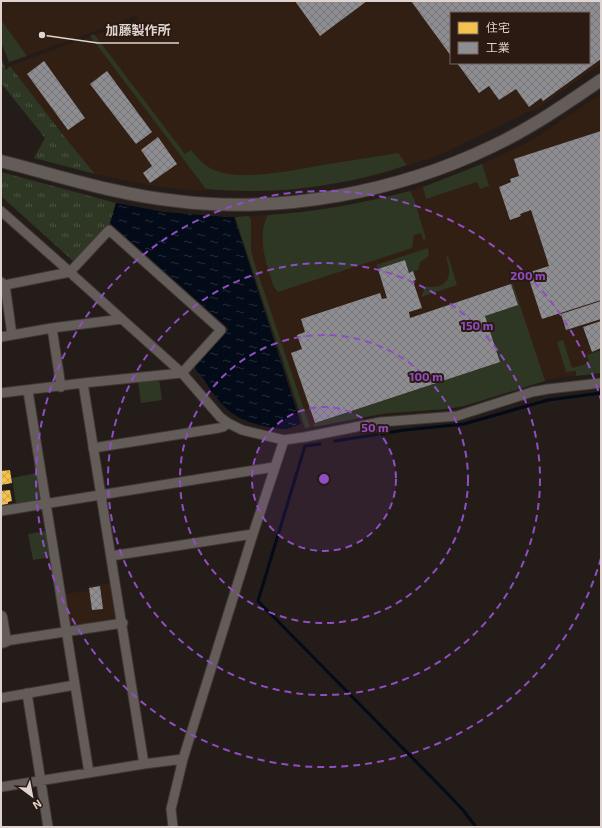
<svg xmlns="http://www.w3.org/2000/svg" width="602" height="828" viewBox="0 0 602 828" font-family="'Exo 2','Noto Sans JP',sans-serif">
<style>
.built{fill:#321f14;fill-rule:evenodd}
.green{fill:#2e3723}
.park{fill:url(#park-tufts)}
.water{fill:url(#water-ripples)}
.homes{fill:url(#homes-cross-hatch)}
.industry{fill:url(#industry-cross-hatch)}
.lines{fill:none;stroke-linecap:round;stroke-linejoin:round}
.stream{stroke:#030a18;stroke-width:3}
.street-casing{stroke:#3f3835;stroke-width:11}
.secondary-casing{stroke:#3f3835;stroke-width:14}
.street{stroke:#635c58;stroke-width:9}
.secondary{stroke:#635c58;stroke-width:12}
.ring{fill:none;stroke:#8f4ec2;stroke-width:2;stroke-dasharray:7 5}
.centre{fill:#8f4ec2;stroke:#2a1a12;stroke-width:2}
.ring-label{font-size:12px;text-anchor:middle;font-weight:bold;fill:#8f4ec2;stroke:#2a1a12;stroke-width:4;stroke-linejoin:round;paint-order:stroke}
.leader{fill:none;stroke:#dfd4cf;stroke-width:1.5}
.callout-dot{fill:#dfd4cf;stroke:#2a1a12;stroke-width:1.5}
.callout-label{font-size:13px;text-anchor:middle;font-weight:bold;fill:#dfd4cf;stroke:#2a1a12;stroke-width:4;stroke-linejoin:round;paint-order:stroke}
</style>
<defs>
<pattern id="park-tufts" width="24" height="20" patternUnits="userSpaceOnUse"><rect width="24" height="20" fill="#2e3723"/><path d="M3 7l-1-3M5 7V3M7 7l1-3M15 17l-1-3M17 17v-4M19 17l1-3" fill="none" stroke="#4c5342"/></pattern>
<pattern id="water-ripples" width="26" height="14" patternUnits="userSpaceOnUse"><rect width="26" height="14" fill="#030a18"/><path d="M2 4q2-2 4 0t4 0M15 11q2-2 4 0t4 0" fill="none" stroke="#272d39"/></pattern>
<pattern id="homes-cross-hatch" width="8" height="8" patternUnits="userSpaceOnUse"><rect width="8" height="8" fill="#f2c14e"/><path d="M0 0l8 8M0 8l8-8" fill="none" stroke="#c6a14a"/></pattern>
<pattern id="industry-cross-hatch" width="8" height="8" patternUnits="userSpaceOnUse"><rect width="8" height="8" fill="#8d8d92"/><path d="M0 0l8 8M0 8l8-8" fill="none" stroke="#777679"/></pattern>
</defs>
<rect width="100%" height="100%" fill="#241c18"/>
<!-- built -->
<path class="built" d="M1,1H601V64L537,109L527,112L440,155L378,175L355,180L300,188L251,191L206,189L208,191L177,189L143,184L95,174L64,136L10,66L138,19L135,15L129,19L9,62L1,42ZM451,13H589V63H451Z
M601,94V373L557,378L536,382L464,406L446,409L369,416L305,428L235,217L301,213L345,206L410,191L431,184L482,164L531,141Z
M113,583L117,615L114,619L72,626L68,623L63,594L88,591V586Z"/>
<!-- green -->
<path class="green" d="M1,20L27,56L9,62L1,42Z
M94,34L185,154L191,150C197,157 205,167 214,170C242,182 293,170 323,165C348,161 373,157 398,153L407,165C357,182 304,191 251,191C236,191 221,190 206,189L90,36Z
M482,164L489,186L480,189L477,182L426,199L423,187Z
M410,191L414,199L426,239L423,240L421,233L414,235L412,248L281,291L278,292C273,287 272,281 270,275C264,258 258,232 268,215C316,212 363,203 410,191Z
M249,216L251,220V250L254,262L310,427L305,428L235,217Z
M428,248L429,256L420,262L418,270L409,273L405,260L378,269L376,265Z
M448,256L457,285L421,297L426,286C436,289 448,285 449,274C450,268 447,262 446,257Z
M511,284H513L545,381L464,406L446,409L387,413L314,427L313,424L500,362L485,316L518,305Z
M563,340L572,368L589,363L587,355L601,350V373L576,376V371L566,372L557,342Z
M159,379L162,400L141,403L138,382Z
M37,473L41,497L38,500L16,504L12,478Z
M46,531L51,557L33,560L28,534Z"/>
<!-- park -->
<path class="park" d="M1,56L6,70L10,66L64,136L95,174L34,158L45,138L1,83Z
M1,172L116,203L110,223L76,260L73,261L1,196Z"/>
<!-- water -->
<path class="water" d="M116,203L164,212L225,217H234L301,424C297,425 291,428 286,429C269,429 241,422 228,410C219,402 211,391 205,381C201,375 195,372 195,366L229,329L110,223Z"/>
<!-- homes -->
<path class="homes" d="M10,470L12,483L1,485V471Z
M10,490L12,501L8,502V504L1,505V491Z"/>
<!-- industry -->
<path class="industry" d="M295,1H367L320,36Z
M411,1H601V59L543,101L541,98L529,107L516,89L499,100L489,86L479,93L457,63H589V13H451V56Z
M44,61L85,118L68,130L27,74Z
M107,71L152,132L136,144L90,84Z
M601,131V300L542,319L527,273L549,266L531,210L520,214L521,216L510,220L499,187L511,182L510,179L519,176L514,159Z
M158,137L177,164L150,183L143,173L152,166L141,150Z
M405,260L409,273L413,271L416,280L413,281L422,308L409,312L410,318L511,284L518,305L485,316L500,362L315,423L291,353L302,349L297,335L305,332L301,319L380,293L382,299L387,298L378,269Z
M601,301V319L566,330L561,314Z
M601,321V348L592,352L583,327Z
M100,586L103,609L92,610L89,588Z"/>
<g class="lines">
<!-- stream -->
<path class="stream" d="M335,441L405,430L464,424L548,400L601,393
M320,444L305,446L258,601L444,790L463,810L476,827"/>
<!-- street casing -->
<g class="street-casing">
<path id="street" d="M1,211L70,272L75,277L182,373L220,417L228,423L242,430L284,440L305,437L381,422L457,416L532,392L548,389L601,383
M1,282L5,285L70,272L109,230L221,330L182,373L83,383L1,393
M5,285L12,335
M52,328L61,387
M1,337L52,328L122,319
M83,383L144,764
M93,448L219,428L223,427L228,423
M1,511L274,467
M111,556L253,534
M5,641L123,623
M75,685L89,773
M27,693L48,827
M1,698L75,685L28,391
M1,787L144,764L183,759
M173,827L171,809L183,759L253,534L284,440"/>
</g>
<!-- secondary casing -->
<g class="secondary-casing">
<path id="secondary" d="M1,161C59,176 118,195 177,201C282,214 398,192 493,146C531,128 566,104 601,80
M1,617L5,641L1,642"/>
</g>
<!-- street -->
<use href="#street" class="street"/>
<!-- secondary -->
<use href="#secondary" class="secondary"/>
</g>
<!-- distance rings -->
<circle cx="324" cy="479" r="72" fill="#8f4ec2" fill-opacity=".12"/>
<g class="ring">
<circle cx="324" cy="479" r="72"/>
<circle cx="324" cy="479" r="144"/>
<circle cx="324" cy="479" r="216"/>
<path d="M601 558A288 288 0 1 1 601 400"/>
</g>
<circle cx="324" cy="479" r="6" class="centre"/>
<g class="ring-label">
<text x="528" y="280">200 m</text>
<text x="477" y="330">150 m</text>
<text x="426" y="381">100 m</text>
<text x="375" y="432">50 m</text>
</g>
<!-- callouts -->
<path class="leader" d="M42 35L98 43H179"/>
<circle class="callout-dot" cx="42" cy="35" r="4"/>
<g class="callout-label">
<text x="138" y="35">加藤製作所</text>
</g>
<!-- border -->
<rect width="602" height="828" fill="none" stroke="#dfd4cf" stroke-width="4"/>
<!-- legend -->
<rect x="450" y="12" width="140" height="52" fill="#2a1a12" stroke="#72645e"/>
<rect x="458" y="22" width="20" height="12" fill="#f2c14e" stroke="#72645e"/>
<text x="486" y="32" font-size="12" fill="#dfd4cf">住宅</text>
<rect x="458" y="42" width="20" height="12" fill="#8d8d92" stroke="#72645e"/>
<text x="486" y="52" font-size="12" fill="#dfd4cf">工業</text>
<!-- north arrow -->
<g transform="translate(32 796) rotate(148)" stroke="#2a1a12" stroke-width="3" paint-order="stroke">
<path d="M0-3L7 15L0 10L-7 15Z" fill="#dfd4cf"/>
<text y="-6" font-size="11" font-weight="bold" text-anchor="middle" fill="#dfd4cf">N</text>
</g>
</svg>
